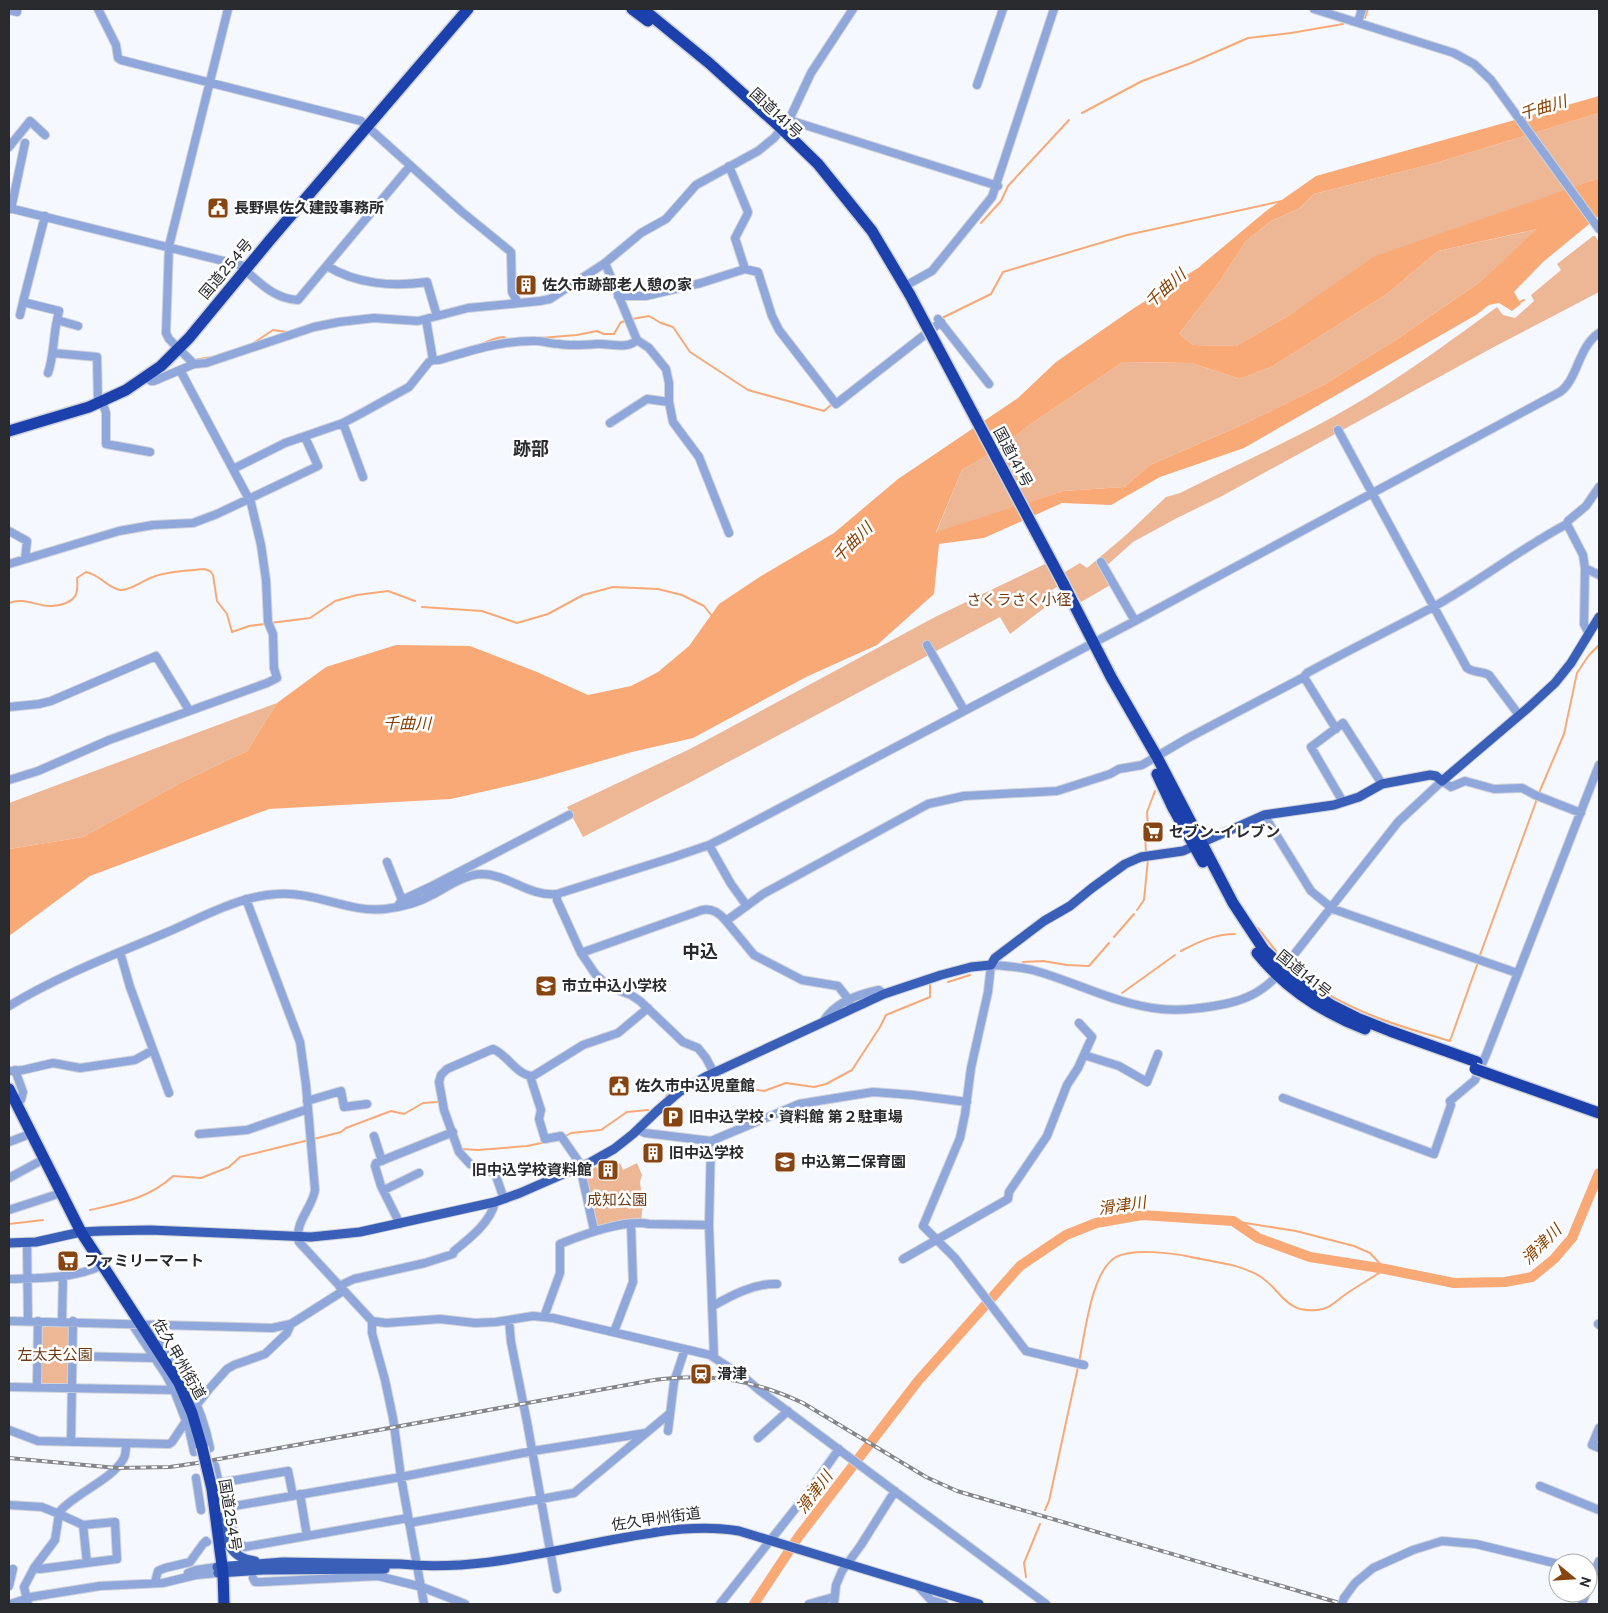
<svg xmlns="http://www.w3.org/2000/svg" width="1608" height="1613" viewBox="0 0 1608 1613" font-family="Overpass,'Noto Sans JP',sans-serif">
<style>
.green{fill:#edb795}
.water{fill:#f9a976;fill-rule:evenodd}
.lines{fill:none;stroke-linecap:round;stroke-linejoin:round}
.stream{stroke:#f9a976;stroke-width:2}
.river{stroke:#f9a976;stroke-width:10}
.minor-casing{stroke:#d0d3d9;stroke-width:10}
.major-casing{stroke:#d0d3d9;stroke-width:11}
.highway-casing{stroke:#d0d3d9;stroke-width:14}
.minor{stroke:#8fa7da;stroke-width:8}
.major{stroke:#395fb9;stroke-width:9}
.highway{stroke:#1c41ac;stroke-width:11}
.rail-casing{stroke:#84868b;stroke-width:4}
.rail{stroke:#fff;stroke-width:2;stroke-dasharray:5.5;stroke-linecap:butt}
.minor-bridge-casing{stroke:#d0d3d9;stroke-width:10;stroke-linecap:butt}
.highway-bridge-casing{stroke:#d0d3d9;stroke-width:14;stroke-linecap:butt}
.minor-bridge{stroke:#8fa7da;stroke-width:8}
.highway-bridge{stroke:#1c41ac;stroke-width:11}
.labels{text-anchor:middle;stroke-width:5;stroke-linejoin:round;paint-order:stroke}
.street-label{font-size:15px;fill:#282a2e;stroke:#fff}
.poi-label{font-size:15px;font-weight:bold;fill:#282a2e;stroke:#fff;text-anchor:start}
.park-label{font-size:15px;fill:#6c3913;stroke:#fff}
.water-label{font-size:16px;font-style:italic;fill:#874000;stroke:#fff}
.quarter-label{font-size:18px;font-weight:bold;fill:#282a2e;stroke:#fff}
</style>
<rect width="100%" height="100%" fill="#f5f8fe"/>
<!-- green -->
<path class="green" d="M1599,113V178L1491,217L1293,313L1236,346L1193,345L1179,334L1220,281L1246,241L1271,221L1300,208L1314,194L1436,163Z
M1538,229L1480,282L1394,341L1325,384L1244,424L1150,465L1124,487L1063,491L936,533L962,470L1004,445L1028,426L1123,362L1191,363L1240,379L1273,366L1387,294L1438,251Z
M1593,236H1595L1599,242V292L1492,348L1222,496L1177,518L1133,542L1104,568L1112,584L1081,602L1068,580L1052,590L1056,599L1010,634L1000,617L687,784L583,837L567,807L692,748L935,617L1047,563L1055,578L1080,563L1087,568L1126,535L1166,497L1180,493C1244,461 1311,432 1372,394C1415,367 1456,337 1497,307L1503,315L1515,318L1534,301L1531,295L1561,270L1557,264Z
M277,703L247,751L184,781L83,837L9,849V803Z
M620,1163L623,1170L637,1163L642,1175L640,1182L643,1204L641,1221L596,1227L584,1172L596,1167L603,1178L617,1171L616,1167Z
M41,1324L70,1326V1384L67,1386H40Z"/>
<!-- water -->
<path class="water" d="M1599,96V113L1436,163L1314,194L1300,208L1271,221L1246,241L1220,281L1179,334L1193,345L1236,346L1293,313L1373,257L1599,178V216L1543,262L1514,292L1521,304L1512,311L1499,303L1489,305L1476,315L1244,448L1160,477L1111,505L1062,503L984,538L939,544L934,594L877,645L806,677L693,738L632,752L538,779L451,799L269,809L90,876L9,936V849L83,837L184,781L247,751L277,703L326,667L396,645L470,646L537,672L588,695L631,686L658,672L689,646L719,604L761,576L834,533L898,479L1018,398L1056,362L1134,308L1198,268L1266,211L1316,176ZM1537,229L1480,282L1394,341L1325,384L1244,424L1150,465L1124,487L1063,491L936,532L962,470L1004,445L1028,426L1123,362L1191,363L1240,379L1273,366L1387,294L1438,251Z"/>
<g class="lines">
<!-- stream -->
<path class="stream" d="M1365,18L1368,9
M1082,113L1142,81L1191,63L1248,38L1291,33L1343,24
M981,223L1001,201L1008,186L1069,120
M1520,302L1524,300
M942,318L991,294L1003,272L1127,235L1282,201
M632,319L649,316L661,323L673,327L690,352L748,390L824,411L832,404
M540,338L577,335L597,331L604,334H614L621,322L627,321
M252,344L273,330L287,332
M480,345C488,341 495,337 504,337L506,340
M194,360L212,357
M9,603C28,595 43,613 66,603C78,598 78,590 77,578L86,572C101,575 107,588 120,590C131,591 143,580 153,577C168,571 188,571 204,569L210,571L213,575L217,601L227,614L232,632L249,626L265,624
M422,607L482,611L517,623L548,614L583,595L613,587L658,589L682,595L704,606L712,616
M270,623L310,618L335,601L357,595L388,591L415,601
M1539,793L1564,734L1577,673L1589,655L1599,645
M1146,852L1145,836L1148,826L1147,812L1155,791
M1137,910L1144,900L1148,859
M1258,928L1276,951
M1114,937L1134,914
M1181,951C1198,942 1215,934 1235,934
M1480,955L1537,799
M1023,962L1043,961L1067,965L1089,966L1109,943
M1297,971C1305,977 1313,984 1321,990C1361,1015 1405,1028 1450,1041L1477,965
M948,982L970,975
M1122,993L1175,955
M712,1082L764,1091L786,1083L814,1087L826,1084L852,1070L880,1027L886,1015L930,997V985
M666,1096L673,1090
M564,1137L571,1133L601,1130L627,1112L648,1110
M314,1139L341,1132L346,1128L391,1111L404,1114L423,1103L438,1102
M461,1149L478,1150L527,1146L546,1142
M90,1210C121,1203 150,1198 173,1176L201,1178L229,1167L240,1157L309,1140
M9,1224L43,1220
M1079,1362C1085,1335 1091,1271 1116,1257C1133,1248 1173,1253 1191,1257C1214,1262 1241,1264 1261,1277C1282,1291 1285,1313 1317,1310C1330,1309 1336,1301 1346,1294C1359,1285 1372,1278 1385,1269L1370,1253L1354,1246L1296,1231L1233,1221
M1045,1510L1049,1501L1078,1367
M1026,1577L1024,1563L1040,1524"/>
<!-- river -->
<path class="river" d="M754,1604L799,1536L918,1381L1020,1266L1066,1235L1096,1223L1142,1215L1233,1221L1258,1238L1310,1257L1385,1269L1454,1283L1505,1282L1532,1277L1554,1259L1572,1238L1599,1173"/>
<!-- minor casing -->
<g class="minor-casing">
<path id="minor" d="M98,9L116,45L118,58L121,60L361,121L462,212L511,252L512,292L518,303
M1314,9L1454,53L1474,64L1491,80L1599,229
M9,10L17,12V9
M1358,22L1362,9
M977,85L1003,9
M789,120L998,186
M9,147L30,121L45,135
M729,166L748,212L747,215L735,238L745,269
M9,208L248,267
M11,209L25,143
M45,216L23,302L59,311L57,320L78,326
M605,263L637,340L649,348L666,369L669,383V402L673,422L699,457L729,533
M327,266C356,284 393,287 427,282L437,316
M245,270C261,284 275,299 298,300L410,166
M905,286L932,271L992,197L1054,9
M618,296H646L701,283L745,269L758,272L772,316L779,330L836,404L941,322
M20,315L23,302
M426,319L433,360
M938,319L989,384
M53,353L97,357L98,403
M194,364L169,339L166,333L169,246L228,9
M48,373C54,356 53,338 57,320
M147,377L151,381H154L194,364L206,363L314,327L339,322L374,318L418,321L468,308L540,301L550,299L605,263L641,233L666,219L696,185L758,151L774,138L789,120L811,73L853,9
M102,401L106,413V444L150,452
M343,423L363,477
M610,423L647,399L669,402
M1338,430L1467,668C1474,673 1482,671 1489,675L1519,715
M233,469L285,443L343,423L362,413L409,387L429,362L433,360H439C470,351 502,340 536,341C543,341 551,344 559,344C571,346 584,345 597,344C610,343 627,350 637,340
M1567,524L1583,555L1585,568L1599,575
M9,531L27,541L25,559
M1101,562L1135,621
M9,564L119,531L153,525L193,523L217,514L318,466L305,437
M1585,568L1584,624L1587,630L1590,632
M927,645L964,710
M1304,677L1336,729
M9,707L39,704L51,701L156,656L189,710
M9,780L38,771L109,740L267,683L277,678L274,668L273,634L268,622L266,580L261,545L251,503L180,370
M1343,802L1311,747L1343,723L1382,784
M1264,815L1311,891L1333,909L1517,973
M709,845L731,884L747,906
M387,862L402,900
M557,894V900L581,953L596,975L610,987L631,995L640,1001L683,1042L698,1048L706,1058L714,1073
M246,899L300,1042L306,1085L315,1190C312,1209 294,1222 299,1242L372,1321V1333L385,1380L393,1418L401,1477L424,1604
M397,907L402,900L430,887L569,815
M726,921L754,955L802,980L838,986L846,996L852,1008
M120,952L130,987L169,1093
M581,953L702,910C713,908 719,913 726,921L763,894L928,804L964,796L1057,791L1110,774L1119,769L1142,765L1188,738L1304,677L1307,673C1349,650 1392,629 1435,606C1480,581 1521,548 1567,524L1568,521L1586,506L1599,487
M9,1006C60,975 116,954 170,931C204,916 240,896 277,894C315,891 348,913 385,909C402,907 418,903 432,895C447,887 464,875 481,874C508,874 529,897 557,894L671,858L709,845L725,837L1135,621L1560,392C1578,379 1578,347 1599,333
M823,1022C834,1003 859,994 879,990L884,994
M1084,1055L1119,1066L1147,1082L1158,1054
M15,1070L23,1092L21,1100L15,1102
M10,1071L23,1070L53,1063L80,1068L135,1060L153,1050
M530,1076L541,1110L539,1119L545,1139L561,1136L579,1162L594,1230
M1283,1098L1434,1154L1451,1105L1450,1101L1475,1080L1486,1055L1599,765
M307,1101L341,1091L344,1107L367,1104
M638,1130L645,1133L711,1141L799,1104L873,1092L913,1095L967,1102
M199,1134L247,1130L308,1109
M374,1136L382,1161
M711,1141L709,1225L714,1357
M9,1142L30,1134
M9,1178L44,1159
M384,1190L419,1173
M504,1199L495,1173L470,1164L459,1152L444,1110L439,1082L441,1075L447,1069L493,1049C507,1054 517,1076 533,1076L583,1045L618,1033L648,1008
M9,1210L61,1193
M400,1224L381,1186L375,1166L376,1163L453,1132
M27,1243L28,1321
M903,1259L1008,1199L1009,1192L1047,1136L1067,1085L1078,1068L1092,1037L1079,1023
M9,1279C41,1278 73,1279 103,1265
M339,1286L354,1279L425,1263L453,1254L454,1251C469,1239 491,1222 495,1202
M713,1306C732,1295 755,1283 777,1284
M544,1317L560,1273V1244C582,1235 626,1219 649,1224L709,1225
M509,1320L511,1342L527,1422L557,1589
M9,1321L272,1328L291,1324L343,1291
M62,1321L63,1277
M372,1321L386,1323L440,1319L475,1323L496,1322L533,1316L553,1318L710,1355L745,1378L759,1390L1046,1604
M132,1324L166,1375L174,1390
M1598,1324L1599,1325
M152,1325L155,1332C181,1370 201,1403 210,1448
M614,1332L633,1282L631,1224
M73,1356L155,1358
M1084,1365L1026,1351L955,1258L923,1226L960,1138L965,1114L971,1068L988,992L991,965C1006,966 1022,967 1036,971C1078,983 1118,1005 1161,1009C1179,1011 1196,1009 1214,1006C1240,1002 1259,995 1278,975L1398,822L1442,781L1451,787L1465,781L1494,789L1522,788L1535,795L1581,813
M9,1387L174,1390L186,1421L172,1442L169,1444L126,1443C126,1448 126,1454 124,1458C113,1479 78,1492 61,1510L59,1514L83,1525L115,1522L117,1559L40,1569L34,1568
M37,1387L38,1321
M195,1407L210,1388L227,1369L234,1365L265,1354L287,1333L291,1324
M187,1420L194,1452
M1599,1428L1592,1445L1599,1448
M9,1430L38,1441L126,1443
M668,1431L674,1382L685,1349
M758,1438L788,1411
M71,1442L73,1321
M215,1466L223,1501L229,1507L234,1536L237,1542L245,1547L408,1518
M196,1478L201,1510
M219,1483L288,1471L293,1496
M1540,1486L1599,1510
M300,1494L307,1536
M9,1505L42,1507L59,1514L55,1540L34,1568L24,1587L28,1604
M229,1507L401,1477L533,1451L646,1433
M409,1523L574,1493L669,1414
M83,1525L87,1563
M188,1573L196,1570L217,1567
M253,1578L255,1582H261L378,1576L422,1587L465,1604
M155,1582L158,1571L165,1568L190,1562L203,1544L206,1541L207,1542
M917,1585L931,1600L944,1604
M9,1586L13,1569
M1588,1589L1599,1561
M1344,1598L1355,1583L1373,1568L1413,1550L1442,1541L1476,1544L1558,1564
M11,1604L31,1597L100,1586L163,1583L196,1575L218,1573
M720,1604L807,1494L839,1449
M809,1604L834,1597
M834,1604L836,1585L842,1571L861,1545L895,1491
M1582,1604L1586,1593"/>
</g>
<!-- major casing -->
<g class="major-casing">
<path id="major" d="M9,1243L36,1242L81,1232L101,1231L150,1230L311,1237L360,1232L495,1202L520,1193L591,1162L614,1149L633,1134L657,1111L679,1092L707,1076L884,994L941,975L971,967L991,965L995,958L1044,921L1070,906L1092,888L1125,864L1141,857L1183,851L1264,815L1334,805L1359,797L1382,784L1430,775L1436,776L1442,781L1529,707L1555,683L1571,663L1599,617
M220,1517C225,1539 230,1559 255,1561
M217,1567L283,1562L400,1564C475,1572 549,1551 622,1538C662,1531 699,1524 739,1531L979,1604
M218,1573L263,1570L385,1569"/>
</g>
<!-- highway casing -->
<g class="highway-casing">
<path id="highway" d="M632,9L648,21
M643,9L709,63L782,129L818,164L872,231L910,295
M9,431L89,407L126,390L161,366L189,338L270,240L468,9
M1063,583L1111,677L1157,757L1233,903L1264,950L1300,983L1331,1005L1357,1018L1390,1031L1477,1062
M1157,774L1172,806L1203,862
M1257,953C1285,988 1324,1013 1365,1029
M9,1089L81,1232L179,1383L192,1413L202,1447
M212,1489L223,1573L224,1604"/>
</g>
<!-- minor -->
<use href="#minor" class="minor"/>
<!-- major -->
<use href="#major" class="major"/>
<!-- highway -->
<use href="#highway" class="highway"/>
<!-- rail casing -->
<g class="rail-casing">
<path id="rail" d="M9,1458L117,1468L170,1467L197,1463L654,1380C711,1373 751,1379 803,1403L926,1477L957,1491L1343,1604"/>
</g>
<!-- rail -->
<use href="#rail" class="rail"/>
<!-- minor-bridge casing -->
<g class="minor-bridge-casing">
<path id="minor-bridge" d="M1342,1604L1344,1598"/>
</g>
<!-- highway-bridge casing -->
<g class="highway-bridge-casing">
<path id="highway-bridge" d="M910,295L1063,583
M1475,1069L1599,1113
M202,1447L212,1489"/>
</g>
<!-- minor-bridge -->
<use href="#minor-bridge" class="minor-bridge"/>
<!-- highway-bridge -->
<use href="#highway-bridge" class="highway-bridge"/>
</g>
<!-- icons -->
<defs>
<g id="civic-square" transform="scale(1.125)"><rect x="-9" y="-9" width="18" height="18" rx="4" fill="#864511" stroke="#fff"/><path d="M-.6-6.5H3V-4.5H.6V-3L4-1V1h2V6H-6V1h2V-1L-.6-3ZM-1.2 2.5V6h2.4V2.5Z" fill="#fff"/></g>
<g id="building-square" transform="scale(1.125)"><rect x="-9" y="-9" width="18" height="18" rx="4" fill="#864511" stroke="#fff"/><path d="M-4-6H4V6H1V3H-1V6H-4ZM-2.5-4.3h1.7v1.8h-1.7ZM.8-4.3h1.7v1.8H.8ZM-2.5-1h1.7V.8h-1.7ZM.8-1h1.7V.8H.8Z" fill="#fff"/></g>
<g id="supermarket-square" transform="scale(1.125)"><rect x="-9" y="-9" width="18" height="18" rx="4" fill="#864511" stroke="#fff"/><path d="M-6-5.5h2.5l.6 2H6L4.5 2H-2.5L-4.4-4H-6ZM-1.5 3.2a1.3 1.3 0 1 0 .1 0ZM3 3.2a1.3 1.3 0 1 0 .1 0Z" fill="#fff"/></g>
<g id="school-square" transform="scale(1.125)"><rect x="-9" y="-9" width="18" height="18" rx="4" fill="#864511" stroke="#fff"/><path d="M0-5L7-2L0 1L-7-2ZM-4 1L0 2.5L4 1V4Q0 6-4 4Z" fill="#fff"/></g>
<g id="parking-square" transform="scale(1.125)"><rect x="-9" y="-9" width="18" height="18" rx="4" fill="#864511" stroke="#fff"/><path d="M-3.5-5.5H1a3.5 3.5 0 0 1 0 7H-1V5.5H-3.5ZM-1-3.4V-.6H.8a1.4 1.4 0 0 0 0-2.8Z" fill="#fff"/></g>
<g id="station-square" transform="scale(1.125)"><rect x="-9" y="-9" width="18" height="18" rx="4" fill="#864511" stroke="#fff"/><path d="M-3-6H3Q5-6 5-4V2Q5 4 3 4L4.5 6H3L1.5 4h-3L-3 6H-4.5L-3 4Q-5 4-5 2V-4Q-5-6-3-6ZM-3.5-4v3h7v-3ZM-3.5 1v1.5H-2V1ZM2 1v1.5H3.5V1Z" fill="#fff"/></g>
</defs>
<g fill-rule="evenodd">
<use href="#civic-square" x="218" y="208"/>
<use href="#building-square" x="526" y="285"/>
<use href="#supermarket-square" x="1153" y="832"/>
<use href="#school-square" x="546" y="986"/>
<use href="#civic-square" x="619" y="1086"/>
<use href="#parking-square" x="673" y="1117"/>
<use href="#building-square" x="653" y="1153"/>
<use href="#school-square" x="785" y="1162"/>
<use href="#building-square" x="608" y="1170"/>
<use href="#supermarket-square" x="68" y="1261"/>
<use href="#station-square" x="701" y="1374"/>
</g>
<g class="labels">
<!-- street labels -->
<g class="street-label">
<text transform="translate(776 113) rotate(43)" y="5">国道141号</text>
<text transform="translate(226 269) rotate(-50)" y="5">国道254号</text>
<text transform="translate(1013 457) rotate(62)" y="5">国道141号</text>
<text transform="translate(1304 974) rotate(39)" y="5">国道141号</text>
<text transform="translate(179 1359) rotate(60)" y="5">佐久甲州街道</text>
<text transform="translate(230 1515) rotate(81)" y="5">国道254号</text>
<text transform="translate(656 1519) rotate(-8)" y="5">佐久甲州街道</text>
</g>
<!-- poi labels -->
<g class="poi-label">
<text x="234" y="213">長野県佐久建設事務所</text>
<text x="542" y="290">佐久市跡部老人憩の家</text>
<text x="1169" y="837">セブン-イレブン</text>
<text x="562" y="991">市立中込小学校</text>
<text x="635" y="1091">佐久市中込児童館</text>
<text x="689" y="1122">旧中込学校・資料館 第２駐車場</text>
<text x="669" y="1158">旧中込学校</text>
<text x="801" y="1167">中込第二保育園</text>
<text x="592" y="1175" text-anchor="end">旧中込学校資料館</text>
<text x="84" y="1266">ファミリーマート</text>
<text x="717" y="1379">滑津</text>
</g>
<!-- park labels -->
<g class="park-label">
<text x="1019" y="605">さくラさく小径</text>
<text x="617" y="1205">成知公園</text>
<text x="55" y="1360">左太夫公園</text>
</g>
<!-- water labels -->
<g class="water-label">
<text transform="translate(1543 107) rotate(-17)" y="6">千曲川</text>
<text transform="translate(1165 288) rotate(-42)" y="6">千曲川</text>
<text transform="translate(852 542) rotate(-45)" y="6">千曲川</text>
<text x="407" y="729">千曲川</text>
<text transform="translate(1122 1205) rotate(-8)" y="6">滑津川</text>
<text transform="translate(1541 1244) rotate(-45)" y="6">滑津川</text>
<text transform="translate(814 1492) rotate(-53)" y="6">滑津川</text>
</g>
<!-- quarter labels -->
<g class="quarter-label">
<text x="531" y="455">跡部</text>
<text x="700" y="958">中込</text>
</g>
</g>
<!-- border -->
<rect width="1608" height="1613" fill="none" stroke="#282a2e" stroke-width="20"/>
<!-- north arrow -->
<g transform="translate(1573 1578) rotate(108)"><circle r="24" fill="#ffffff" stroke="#a9aaab"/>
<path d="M0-4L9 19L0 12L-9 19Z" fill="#864511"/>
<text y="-8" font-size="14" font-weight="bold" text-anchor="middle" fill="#282a2e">N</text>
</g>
</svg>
